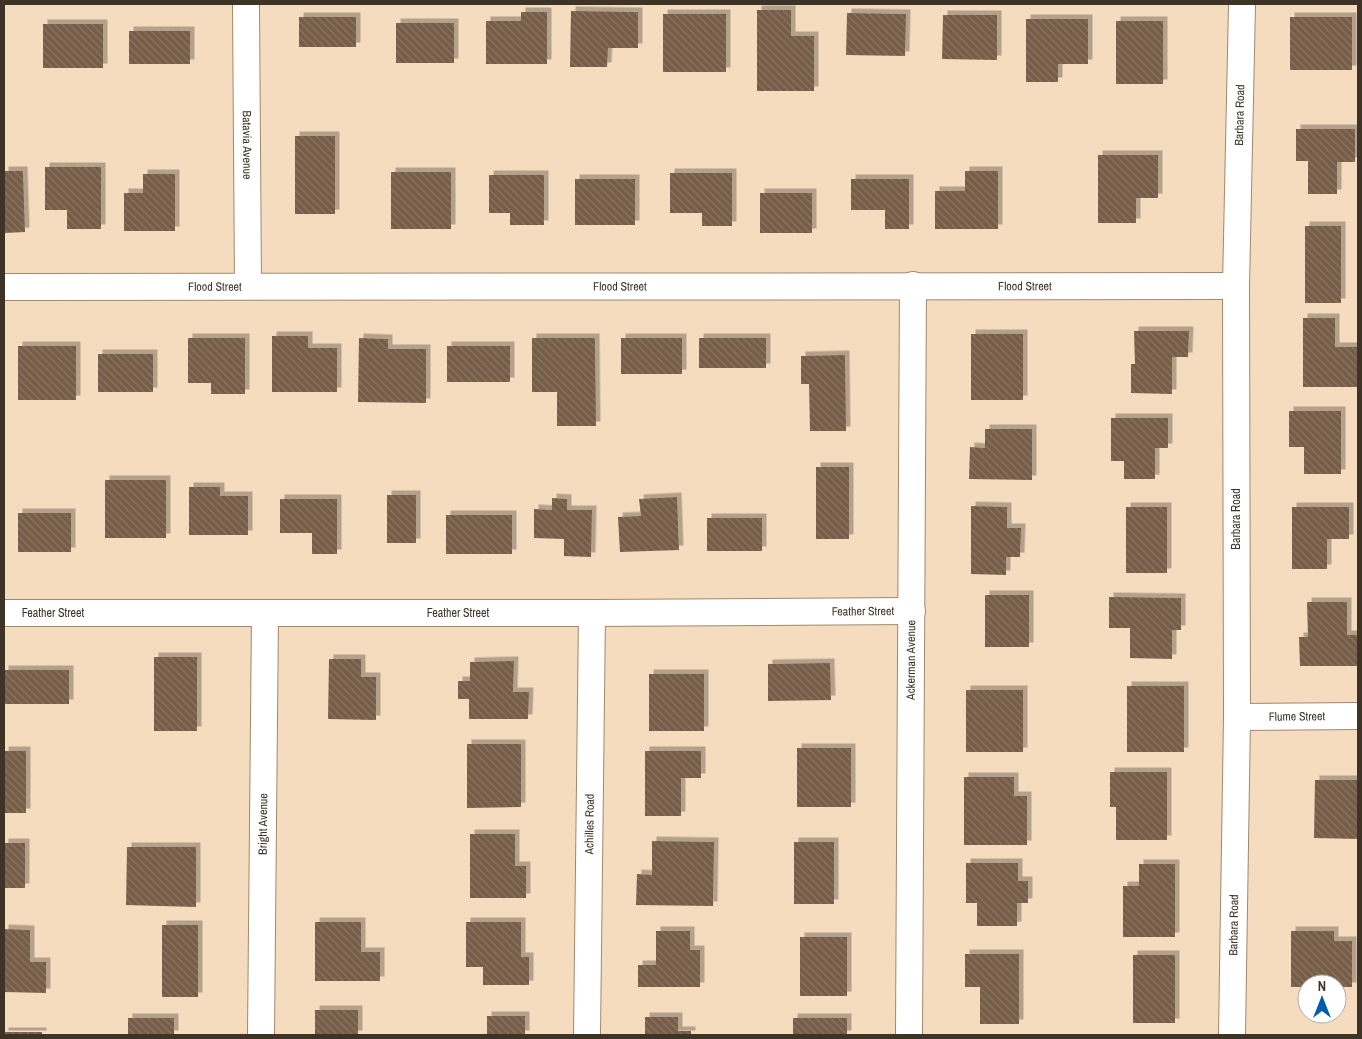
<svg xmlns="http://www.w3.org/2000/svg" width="1362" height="1039" viewBox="0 0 1362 1039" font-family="'Archivo Narrow',sans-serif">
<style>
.building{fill:url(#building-back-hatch);filter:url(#shadow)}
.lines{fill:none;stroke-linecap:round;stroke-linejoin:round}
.minor-casing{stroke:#9f896d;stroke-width:28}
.minor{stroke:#fff;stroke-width:26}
.labels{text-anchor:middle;stroke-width:5;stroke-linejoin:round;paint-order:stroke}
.street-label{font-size:12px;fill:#3d3327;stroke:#fff}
</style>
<defs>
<pattern id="building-back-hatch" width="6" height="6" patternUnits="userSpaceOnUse" patternTransform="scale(1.25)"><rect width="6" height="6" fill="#765d46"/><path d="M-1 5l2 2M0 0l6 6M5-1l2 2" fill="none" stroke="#8a7664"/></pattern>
<filter id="shadow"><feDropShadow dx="4.5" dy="-4.5" stdDeviation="0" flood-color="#0004"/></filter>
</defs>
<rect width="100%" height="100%" fill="#f5dcbf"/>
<!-- building -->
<path class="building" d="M757,10H791V36H814V91H757Z
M571,11L638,12V48H608L607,67H570Z
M521,12H547V64H486V21H521Z
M847,13L906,14L905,56L846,55Z
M663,14H726V72H663Z
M943,15H997V60L942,59Z
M299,17H356V47H299Z
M1290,17H1352V70H1290Z
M1026,19H1088V64H1058V82H1026Z
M1116,21H1163V84H1116Z
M396,23H454V63H396Z
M43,24H103V68H43Z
M129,31H190V64H129Z
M1296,129H1355V162H1337V194H1308V161H1296Z
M295,136H335V214H295Z
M1098,155H1158V198H1136V223H1098Z
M45,167H101V229H67V210H45Z
M4,171H23L25,232L4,233Z
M965,171H998V229H935V191H965Z
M391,172H451V229H391Z
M670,173H732V226H702V213H670Z
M143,174H175V231H124V193H143Z
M489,175H544V225H510V213H489Z
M575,179H635V225H575Z
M851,179H909V229H885V210H851Z
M760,193H812V233H760Z
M1305,226H1341V303H1305Z
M1303,318H1335V347H1358V387H1303Z
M1134,331H1189L1188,357H1172V394L1131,393V364H1135Z
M971,334H1023V400H971Z
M272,336H308V348H337V392H272Z
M188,338H245V394H211V383H188Z
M359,338L388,339V349H426V403L358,402Z
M532,338H595L596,426H557V392H532Z
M621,338H682V374H621Z
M699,338H766V368H699Z
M18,346H76V400H18Z
M447,346H510V382H447Z
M98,354H153V392H98Z
M845,355L846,431H810L809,384H801V356Z
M1289,411H1341V474H1304V447H1289Z
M1111,418H1168V448H1155V479H1124V461H1111Z
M985,429H1032V480L969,479L970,447L985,448Z
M816,467H849V539H816Z
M105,480H166V538H105Z
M189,487H220V496H248V535H189Z
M387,495H416V543H387Z
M677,497L679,550L620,552L618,517L641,516L639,499Z
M552,498L567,499V510H592L591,557L564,556V539L534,538V509L552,510Z
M280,499H337V554H312V533H280Z
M971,506L1007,507V528H1021L1020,557H1006V575L971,574Z
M1126,507H1167V573H1126Z
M1292,507H1349V539H1327V569H1292Z
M18,513H71V552H18Z
M446,515H512V554H446Z
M707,518H762V551H707Z
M985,595H1029V647H985Z
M1109,597L1181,598V630H1172V659L1130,658V628H1109Z
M1307,602H1347V635H1358V666H1300L1299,637H1308Z
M154,657H197V731H154Z
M329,659H361V677H376V720L328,719Z
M514,661L513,692H529L528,719H469V699H458V681H470V662Z
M830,663L831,700L768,701V664Z
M4,670H69V704H4Z
M649,674H704V731H649Z
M1127,686H1184V752H1127Z
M966,690H1023V752H966Z
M467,744H521V807L467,808Z
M797,748H851V807H797Z
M4,751H26V813H4Z
M645,751H701V778H681V816H645Z
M1110,772H1167V840H1116V807H1110Z
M964,777H1014V796H1027V845H964Z
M1315,780H1358V839L1314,838Z
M470,834H515V866H526V898H470Z
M652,841L714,842L713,906L636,905L637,874L652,875Z
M794,842H834V904H794Z
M4,843H25V888H4Z
M127,847H196V907L126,905Z
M966,863H1018V881H1028V903H1017V926H977V903H966Z
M1139,864H1175V937H1123V886H1139Z
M315,922H361V952H380V981H315Z
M466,922H521V957H529V985H483V967H466Z
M162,925H198V997H162Z
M4,929L30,930V962H46V993L4,992Z
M656,931H690V950H700V987H638V965H656Z
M1291,931H1334V941H1352V987H1337V984H1307V987H1291Z
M800,937H847V996H800Z
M965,954H1019V1024H980V987H965Z
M1133,955H1175V1023H1133Z
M315,1010H358V1035H315Z
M487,1016H525V1035H487Z
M645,1017H678V1031H691V1035H645Z
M128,1018H174V1035H128Z
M793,1018H847V1035H793Z
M4,1032H42V1035H4Z"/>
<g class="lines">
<!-- minor casing -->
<g class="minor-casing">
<g id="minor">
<path id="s1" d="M246,4L248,286"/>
<path id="s2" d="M4,287L1236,286"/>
<path id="s3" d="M4,613H592L912,611"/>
<path id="s4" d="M1237,717L1358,716"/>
<path id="s5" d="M261,1035L265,613"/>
<path id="s6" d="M587,1035L592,613"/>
<path id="s7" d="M909,1035L913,285"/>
<path id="s8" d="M1232,1035L1237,717L1236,286L1242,4"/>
</g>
</g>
<!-- minor -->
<use href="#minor" class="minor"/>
</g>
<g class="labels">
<!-- street labels -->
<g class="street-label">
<text dy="4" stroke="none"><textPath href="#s8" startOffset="920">Barbara Road</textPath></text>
<text dy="4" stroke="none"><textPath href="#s1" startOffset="141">Batavia Avenue</textPath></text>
<text dy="4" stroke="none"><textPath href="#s2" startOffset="1021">Flood Street</textPath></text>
<text dy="4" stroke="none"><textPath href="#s2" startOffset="616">Flood Street</textPath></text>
<text dy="4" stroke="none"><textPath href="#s2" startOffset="211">Flood Street</textPath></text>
<text transform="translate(1236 519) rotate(-90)" y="4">Barbara Road</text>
<text dy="4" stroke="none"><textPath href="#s3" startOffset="859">Feather Street</textPath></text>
<text dy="4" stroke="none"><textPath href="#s3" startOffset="49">Feather Street</textPath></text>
<text dy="4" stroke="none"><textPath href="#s3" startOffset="454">Feather Street</textPath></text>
<text dy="4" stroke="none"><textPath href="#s7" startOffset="375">Ackerman Avenue</textPath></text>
<text dy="4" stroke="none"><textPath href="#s4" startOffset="60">Flume Street</textPath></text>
<text dy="4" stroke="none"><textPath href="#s5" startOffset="211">Bright Avenue</textPath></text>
<text dy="4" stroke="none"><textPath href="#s6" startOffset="211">Achilles Road</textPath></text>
<text dy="4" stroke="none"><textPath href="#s8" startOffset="110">Barbara Road</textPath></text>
</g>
</g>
<!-- border -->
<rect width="1362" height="1039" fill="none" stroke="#3d3327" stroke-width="10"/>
<!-- north arrow -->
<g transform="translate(1322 999)"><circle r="24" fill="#ffffff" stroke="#b1ada9"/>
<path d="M0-4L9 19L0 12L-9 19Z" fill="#005daa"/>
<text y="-8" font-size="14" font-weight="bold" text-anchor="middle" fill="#3d3327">N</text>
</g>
</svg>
